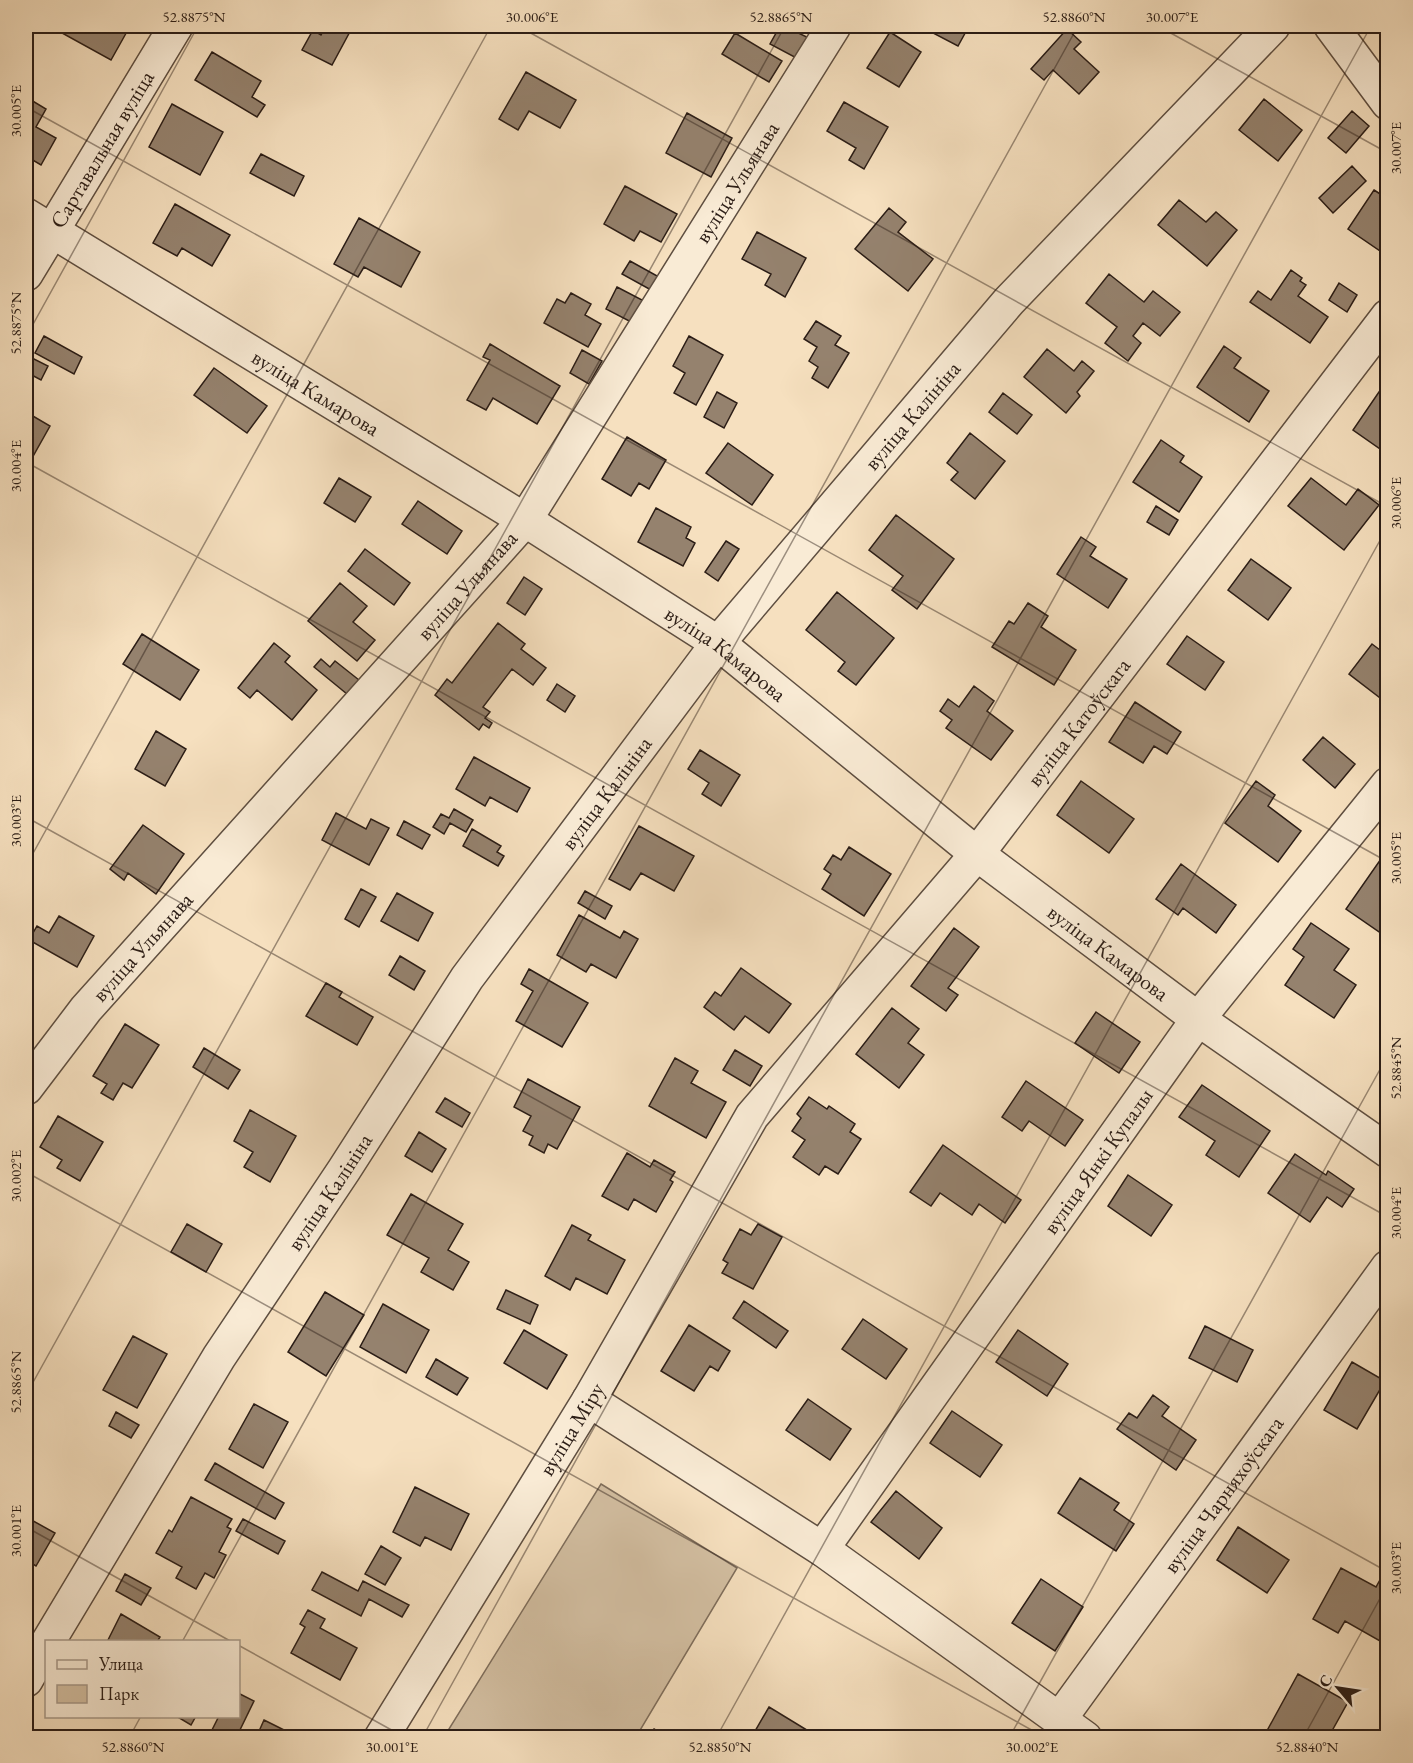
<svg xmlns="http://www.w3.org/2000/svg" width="1413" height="1763" viewBox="0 0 1413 1763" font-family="'EB Garamond',serif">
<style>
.green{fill:#d3bfa2;stroke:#7f6e5c;stroke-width:1.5}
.building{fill:#95826e;stroke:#2b1d16;stroke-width:1.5}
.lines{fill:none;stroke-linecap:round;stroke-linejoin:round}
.street-casing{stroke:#5e4e40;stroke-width:36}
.street{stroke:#f9ebd5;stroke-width:33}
.ticks{fill:none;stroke:#2b1d16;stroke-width:1.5;stroke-opacity:0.45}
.labels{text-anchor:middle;stroke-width:5;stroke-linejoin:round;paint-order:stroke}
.street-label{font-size:22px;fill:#2b1d16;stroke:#f9ebd5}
.neatline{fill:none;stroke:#2b1d16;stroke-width:2}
.ticks-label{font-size:15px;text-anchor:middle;fill:#2b1d16}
</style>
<rect width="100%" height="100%" fill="#f6e0bf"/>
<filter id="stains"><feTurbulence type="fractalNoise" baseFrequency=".00333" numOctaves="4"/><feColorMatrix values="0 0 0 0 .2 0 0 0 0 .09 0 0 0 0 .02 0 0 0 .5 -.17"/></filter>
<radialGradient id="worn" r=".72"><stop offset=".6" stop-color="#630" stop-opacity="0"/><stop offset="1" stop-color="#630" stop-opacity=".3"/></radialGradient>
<!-- green -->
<path class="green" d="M601,1484L737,1568L636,1737H444Z"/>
<!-- building -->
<path class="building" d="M67,26H124L129,28L111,60L62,33Z
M280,26H297L293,33Z
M326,26H353L332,65L302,50L313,30L321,35Z
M780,26H784L813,40L802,61L770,44Z
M937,26H969L958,46L933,33Z
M1067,29L1081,42L1074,49L1099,72L1079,94L1053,70L1044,80L1031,69Z
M890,32L921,52L899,87L867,68Z
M735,33L782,61L769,82L722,54Z
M212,52L261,81L252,97L265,105L257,117L195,80Z
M526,72L576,100L560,128L529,111L518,130L499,119Z
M26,97L46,109L36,127L56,138L41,165L26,156Z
M1264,99L1302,130L1278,161L1239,130Z
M844,102L888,127L864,169L849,160L856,148L827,131Z
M172,104L223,132L200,175L149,147Z
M1352,111L1369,126L1346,153L1328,138Z
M687,113L732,138L711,177L666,153Z
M261,154L304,176L294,196L250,173Z
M1352,166L1366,181L1333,213L1319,198Z
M625,186L677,214L661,242L640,231L634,241L604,224Z
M1374,190L1388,199V252L1386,255L1348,229Z
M1179,200L1206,222L1216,212L1237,230L1207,266L1158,225Z
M175,204L230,235L212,266L182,248L177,256L153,243Z
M889,208L906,222L898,232L933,259L908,291L855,249Z
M359,218L420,252L401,287L364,267L358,277L334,264Z
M757,232L806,258L785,297L765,285L771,274L742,259Z
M630,261L659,277L651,290L622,274Z
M1291,270L1302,278L1300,281L1306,285L1298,296L1328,317L1310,343L1250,302L1258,291L1271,300Z
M1109,274L1144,302L1153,291L1180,312L1160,336L1143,323L1133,336L1141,343L1128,361L1105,343L1117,327L1086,303Z
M1339,283L1357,295L1347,312L1329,300Z
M617,287L644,301L633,323L606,309Z
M571,293L591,304L585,315L601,324L588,347L544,323L557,299L565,303Z
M816,321L841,336L835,345L849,353L828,388L812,378L818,367L809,361L817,347L804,339Z
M44,336L82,357L74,374L35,353Z
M689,336L723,355L696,405L674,393L685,373L673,366Z
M490,344L560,386L537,424L493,398L486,410L467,400L490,360L483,357Z
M1224,346L1241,358L1234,368L1269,391L1249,422L1197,387Z
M1047,349L1074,371L1082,361L1094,371L1077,392L1080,396L1066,413L1024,377Z
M582,350L602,361L589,384L570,373Z
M28,356L48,366L41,380L26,372V361Z
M214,368L267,406L247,433L194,395Z
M1381,389L1388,393V445L1383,451L1353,430Z
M717,392L737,403L724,428L704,417Z
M1003,393L1032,415L1017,434L989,412Z
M26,412L50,426L27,467L26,466Z
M970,433L1005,461L975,499L951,480L958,472L947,463Z
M627,437L666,460L649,489L639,483L631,496L602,479Z
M1161,440L1184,456L1180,462L1202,477L1179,512L1133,482Z
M728,443L773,475L752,505L706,473Z
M339,478L371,497L355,522L324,503Z
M1311,478L1346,505L1358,489L1379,505L1344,550L1288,506Z
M418,501L462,531L447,554L402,524Z
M1156,506L1178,520L1169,535L1147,522Z
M656,508L691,527L686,538L695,543L683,566L638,542Z
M896,515L954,559L917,609L892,590L903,576L869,550Z
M1081,537L1096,547L1090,556L1127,579L1108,608L1057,574Z
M726,541L739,549L718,581L705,572Z
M365,549L410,583L394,605L348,571Z
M1251,559L1291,588L1268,620L1228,590Z
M524,577L542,589L525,615L507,603Z
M340,583L367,606L353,622L375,640L357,661L308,621Z
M837,592L894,638L856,685L838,671L845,662L806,630Z
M1028,603L1048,616L1041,627L1076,650L1054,685L992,647L1009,621L1014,624Z
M498,623L525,644L521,649L546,668L533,685L512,669L483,707L490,712L485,718L492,723L489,728L483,724L479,730L435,695L447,679L452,683Z
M142,634L199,670L180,700L123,664Z
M1187,636L1224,662L1205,690L1167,664Z
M274,643L290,656L285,662L317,690L292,720L257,690L250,698L238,688Z
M1372,644L1388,656V704L1349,674Z
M321,659L330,667L335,661L359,680L347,694L314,667Z
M557,684L575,696L565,712L547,700Z
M974,686L994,701L987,711L1013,731L991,760L946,728L952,720L940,711L948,699L959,707Z
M1135,702L1181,732L1167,754L1154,746L1143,763L1109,742Z
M156,731L186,749L165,786L135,769Z
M1323,737L1355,764L1335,788L1303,760Z
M700,750L740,775L721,806L702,794L709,783L688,769Z
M474,757L530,788L517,812L490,797L485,806L456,789Z
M1081,781L1134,819L1109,853L1057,815Z
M1256,781L1275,795L1268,806L1301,831L1278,862L1225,823Z
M454,809L473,820L466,832L450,823L444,834L433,827L441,814L449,818Z
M336,813L366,829L371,819L389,828L369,865L322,840Z
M404,821L430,835L422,849L397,835Z
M143,825L184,854L156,894L128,873L124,880L110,869Z
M639,826L694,856L674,891L641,873L630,890L609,879Z
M472,829L501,846L497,852L504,856L498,866L463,846Z
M849,847L891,874L864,916L822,889L831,874L824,869L833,855L841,860Z
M1383,856L1388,859V938L1346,909Z
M1181,864L1236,905L1216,933L1183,908L1178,915L1156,899Z
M361,889L376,897L359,927L345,919Z
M585,891L612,906L605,919L578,903Z
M397,893L433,913L418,941L381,921Z
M579,915L620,938L624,931L638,939L616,978L591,964L586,972L557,955Z
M59,916L94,936L77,967L29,940L37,926L49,933Z
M1311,923L1349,949L1334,970L1356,985L1334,1018L1285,985L1304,957L1293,949Z
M954,928L979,947L948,988L958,995L946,1011L911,986Z
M400,956L425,971L414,990L389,975Z
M741,968L791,1004L769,1033L745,1016L734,1030L704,1007L715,992L721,996Z
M529,969L588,1003L562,1047L516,1021L533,991L521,984Z
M326,983L342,992L339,997L373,1017L357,1045L306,1016Z
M892,1008L919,1029L908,1043L924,1055L899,1088L856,1054Z
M1096,1012L1140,1042L1119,1073L1075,1043Z
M125,1024L159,1045L132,1088L123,1083L113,1100L101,1093L107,1084L93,1076Z
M204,1048L240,1070L228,1089L193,1067Z
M735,1050L762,1066L750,1086L723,1070Z
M675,1058L698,1071L691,1083L726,1102L706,1138L649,1106Z
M528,1079L580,1107L557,1149L548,1144L544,1153L529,1145L533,1136L523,1131L531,1116L514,1107Z
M1026,1081L1083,1120L1065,1146L1029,1121L1022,1131L1002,1117Z
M1202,1085L1270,1131L1239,1177L1206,1155L1215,1141L1179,1117Z
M809,1097L827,1109L829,1106L855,1124L850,1132L861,1139L838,1174L825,1166L819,1175L793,1157L805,1140L792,1131L801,1118L797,1114Z
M445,1098L470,1113L462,1127L436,1112Z
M250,1110L296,1136L270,1182L244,1167L253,1152L234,1141Z
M58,1116L103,1142L80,1181L57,1168L62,1160L40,1147Z
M419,1132L446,1149L432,1172L405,1156Z
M943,1145L1021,1200L1005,1223L979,1204L972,1215L940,1193L931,1206L910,1192Z
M627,1153L650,1167L654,1160L675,1172L670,1180L673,1182L656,1212L634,1199L628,1210L602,1196Z
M1295,1154L1326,1175L1328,1171L1354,1189L1342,1207L1327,1197L1310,1222L1268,1193Z
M1128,1175L1172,1205L1151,1236L1108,1206Z
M411,1194L463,1224L448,1250L469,1262L453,1290L421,1272L429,1258L387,1235Z
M187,1224L222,1244L206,1272L171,1252Z
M758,1224L782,1237L753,1289L722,1273L728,1263L723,1260L740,1229L751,1235Z
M572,1225L591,1235L588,1240L625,1260L607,1294L576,1278L570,1290L545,1276Z
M506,1290L538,1305L530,1324L497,1309Z
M325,1292L364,1315L326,1376L288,1352Z
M744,1301L788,1331L776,1348L733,1318Z
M383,1304L429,1330L406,1373L360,1347Z
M863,1319L907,1349L886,1379L842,1349Z
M689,1325L730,1351L718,1371L710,1366L694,1391L661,1371Z
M1205,1326L1253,1350L1237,1382L1189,1358Z
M524,1330L567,1355L547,1389L504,1363Z
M1018,1330L1068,1364L1047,1396L996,1362Z
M133,1336L167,1354L137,1408L103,1390Z
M436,1359L468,1378L457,1395L426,1377Z
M1352,1362L1385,1381L1357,1429L1324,1410Z
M1153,1395L1169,1407L1162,1416L1196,1440L1176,1470L1117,1429L1129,1413L1137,1418Z
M808,1399L851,1429L830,1460L786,1430Z
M254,1404L288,1422L263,1468L229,1449Z
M952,1411L1002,1445L980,1477L930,1443Z
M116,1412L139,1425L131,1438L109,1426Z
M215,1463L284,1503L275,1519L205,1480Z
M1080,1478L1119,1503L1114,1510L1134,1524L1116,1551L1058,1513Z
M415,1487L469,1514L451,1550L425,1537L420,1546L393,1532Z
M896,1491L942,1528L919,1559L871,1522Z
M191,1497L232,1519L227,1527L231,1529L219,1552L226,1555L214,1578L205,1573L196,1589L176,1578L182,1567L156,1553L169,1530L172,1532Z
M26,1517L55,1533L36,1566L26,1560Z
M243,1519L285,1541L278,1554L236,1531Z
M1238,1527L1289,1560L1267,1593L1217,1560Z
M381,1546L401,1558L385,1585L365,1574Z
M1387,1567V1645L1345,1621L1338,1633L1313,1619L1341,1568L1376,1587Z
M322,1572L358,1591L363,1581L409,1605L402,1617L369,1599L361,1616L312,1590Z
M125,1574L151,1588L141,1605L116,1591Z
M1041,1579L1083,1607L1055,1651L1012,1623Z
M308,1610L325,1619L320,1628L357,1648L340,1680L291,1653L305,1627L300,1624Z
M121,1614L160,1637L157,1642H107Z
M1298,1674L1348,1702L1328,1738H1263Z
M238,1693L254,1701L236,1738H222L211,1732L219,1716H238Z
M769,1707L820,1738H751Z
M176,1716H196L191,1725Z
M264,1720L300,1738H256Z
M654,1729L669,1738H649Z"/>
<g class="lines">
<!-- street casing -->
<g class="street-casing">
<g id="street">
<path d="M1331,26L1388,103"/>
<path id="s1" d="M26,215L525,520L718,643L977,854L1198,1019L1388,1151"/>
<path id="s2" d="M26,274L176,26"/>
<path id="s3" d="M26,1088L86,1009L525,520L834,26"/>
<path d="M589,1400L822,1549L1085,1738"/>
<path id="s4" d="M822,1549L1198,1019L1388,784"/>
<path id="s5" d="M48,1642L219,1357L344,1170L467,978L718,643L1009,301L1273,26"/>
<path d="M26,1680L46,1645"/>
<path id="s6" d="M1059,1720L1388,1267"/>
<path id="s7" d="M381,1738L589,1400L752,1116L977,854L1388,316"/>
</g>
</g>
<!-- street -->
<use href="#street" class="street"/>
</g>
<!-- ticks -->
<path class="ticks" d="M518,26L1388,507M1158,26L1388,153M26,107L1388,862M26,337L198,26M26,462L1388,1217M26,817L1388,1572M26,866L491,26M26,1172L1046,1738M26,1395L785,26M26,1527L232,1642M182,1642L1078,26M238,1645L406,1738M129,1738L141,1716M422,1738L1371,26M716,1738L1388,526M1009,1738L1388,1055M1303,1738L1388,1584"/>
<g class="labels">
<!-- street labels -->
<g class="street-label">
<text dy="8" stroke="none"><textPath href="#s2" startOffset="146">Сартавальная вуліца</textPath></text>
<text dy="8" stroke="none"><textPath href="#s3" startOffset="1155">вуліца Ульянава</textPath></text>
<text dy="8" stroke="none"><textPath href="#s1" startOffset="340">вуліца Камарова</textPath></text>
<text dy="8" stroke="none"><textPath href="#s5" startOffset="1503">вуліца Калініна</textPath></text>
<text dy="8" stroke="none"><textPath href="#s3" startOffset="669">вуліца Ульянава</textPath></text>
<text dy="8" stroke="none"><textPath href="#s1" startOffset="826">вуліца Камарова</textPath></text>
<text dy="8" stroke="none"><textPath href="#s7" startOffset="1236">вуліца Катоўскага</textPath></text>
<text dy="8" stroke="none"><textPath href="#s5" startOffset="1017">вуліца Калініна</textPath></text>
<text dy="8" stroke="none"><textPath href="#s3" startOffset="183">вуліца Ульянава</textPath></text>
<text dy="8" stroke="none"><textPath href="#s1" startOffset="1312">вуліца Камарова</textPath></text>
<text dy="8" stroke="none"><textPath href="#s4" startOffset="476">вуліца Янкі Купалы</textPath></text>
<text dy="8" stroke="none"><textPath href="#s5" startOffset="531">вуліца Калініна</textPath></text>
<text dy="8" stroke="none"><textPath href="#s7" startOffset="363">вуліца Міру</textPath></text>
<text dy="8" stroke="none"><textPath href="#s6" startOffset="279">вуліца Чарняхоўскага</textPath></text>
</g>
</g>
<!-- margin -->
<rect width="1413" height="1763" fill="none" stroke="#f6e0bf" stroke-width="66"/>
<!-- legend -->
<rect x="45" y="1640" width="195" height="78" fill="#f9ebd5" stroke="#a79989" stroke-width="1.5"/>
<rect x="57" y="1660" width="30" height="9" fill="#f9ebd5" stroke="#a79989" stroke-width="1.5"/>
<text x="99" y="1670" font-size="18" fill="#2b1d16">Улица</text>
<rect x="57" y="1685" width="30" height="18" fill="#d3bfa2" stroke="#a79989" stroke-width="1.5"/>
<text x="99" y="1700" font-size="18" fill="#2b1d16">Парк</text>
<!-- north arrow -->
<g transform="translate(1338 1688) rotate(299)" stroke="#f9ebd5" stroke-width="4.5" paint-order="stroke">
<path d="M0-4.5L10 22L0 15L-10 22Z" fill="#2b1d16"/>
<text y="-9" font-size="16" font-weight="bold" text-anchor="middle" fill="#2b1d16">С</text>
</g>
<rect x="33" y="33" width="1347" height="1697" class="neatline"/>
<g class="ticks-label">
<text x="194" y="22">52.8875°N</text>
<text x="532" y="22">30.006°E</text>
<text x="781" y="22">52.8865°N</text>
<text x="1074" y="22">52.8860°N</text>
<text x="1172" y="22">30.007°E</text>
<text transform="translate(16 111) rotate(-90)" y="5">30.005°E</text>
<text transform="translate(1396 148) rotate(-90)" y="5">30.007°E</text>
<text transform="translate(16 323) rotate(-90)" y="5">52.8875°N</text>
<text transform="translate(16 466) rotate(-90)" y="5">30.004°E</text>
<text transform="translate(1396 503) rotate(-90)" y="5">30.006°E</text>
<text transform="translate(16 821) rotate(-90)" y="5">30.003°E</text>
<text transform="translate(1396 858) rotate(-90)" y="5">30.005°E</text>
<text transform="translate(1396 1068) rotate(-90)" y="5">52.8845°N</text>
<text transform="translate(16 1176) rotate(-90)" y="5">30.002°E</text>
<text transform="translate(1396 1213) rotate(-90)" y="5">30.004°E</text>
<text transform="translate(16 1382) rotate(-90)" y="5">52.8865°N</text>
<text transform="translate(16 1531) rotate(-90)" y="5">30.001°E</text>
<text transform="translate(1396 1568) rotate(-90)" y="5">30.003°E</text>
<text x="133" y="1752">52.8860°N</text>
<text x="392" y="1752">30.001°E</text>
<text x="720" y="1752">52.8850°N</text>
<text x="1032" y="1752">30.002°E</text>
<text x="1307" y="1752">52.8840°N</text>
</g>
<rect width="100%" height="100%" filter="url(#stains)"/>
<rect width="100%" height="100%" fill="url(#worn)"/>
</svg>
